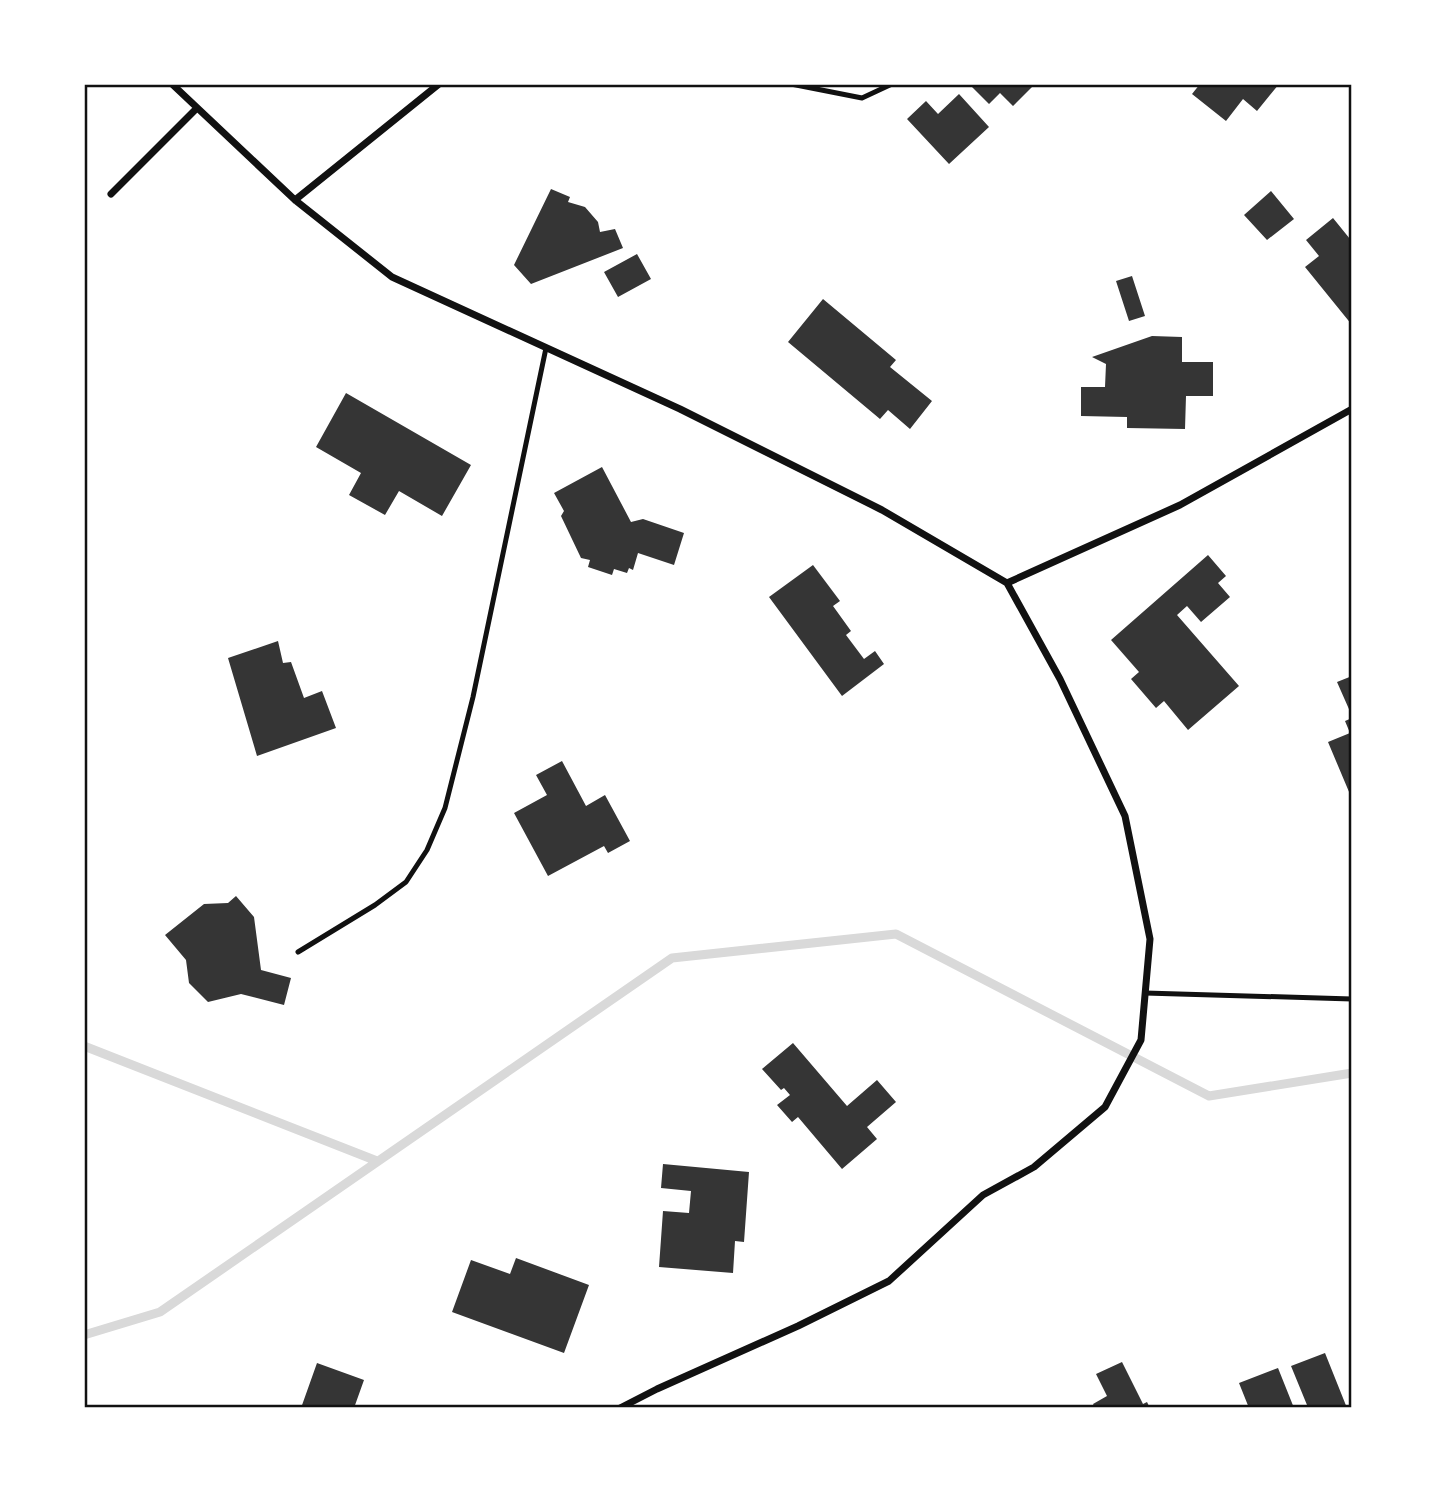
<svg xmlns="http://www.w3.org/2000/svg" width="1436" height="1492" viewBox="0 0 1436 1492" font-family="Figtree,sans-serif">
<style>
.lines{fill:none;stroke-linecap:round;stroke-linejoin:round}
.stream{stroke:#d9d9d9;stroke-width:9}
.building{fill:#353535}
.service{stroke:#111;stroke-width:5}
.minor{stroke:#111;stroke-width:7}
.neatline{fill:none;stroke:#111;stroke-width:2.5}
</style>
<rect width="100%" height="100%" fill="#fff"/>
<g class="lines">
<!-- stream -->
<path class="stream" d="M84,1046L377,1161
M84,1335L160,1312L672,958L896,934L1209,1096L1352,1073"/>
</g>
<!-- building -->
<path class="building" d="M969,84H1035L1013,106L1000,93L989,104Z
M1200,84H1279L1257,111L1243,99L1226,121L1192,94Z
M959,94L989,127L949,164L907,119L926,101L938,114Z
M551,189L570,197L568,202L585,207L598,222L600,232L615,229L623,248L531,284L514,265Z
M1271,191L1294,219L1267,240L1244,215Z
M1333,218L1350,239L1352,238V325L1305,267L1319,256L1306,240Z
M637,254L651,279L618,297L604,272Z
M1132,276L1145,316L1129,321L1116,281Z
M823,299L896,360L890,367L932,401L910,429L888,410L880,419L788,342Z
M1152,336L1182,337V362H1213V396H1186L1185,429L1127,428V417L1081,416V387H1105L1106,364L1092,357Z
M346,393L471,465L442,516L399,491L385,515L349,495L361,473L316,447Z
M602,467L631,522L643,519L684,533L674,565L638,553L633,570L629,568L627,573L614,569L612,575L588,567L590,560L581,558L561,516L564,511L554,493Z
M1208,555L1226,576L1218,583L1230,597L1201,622L1187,606L1177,615L1239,686L1188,730L1164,701L1156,708L1131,679L1139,672L1111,640Z
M813,565L840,601L833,606L851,631L846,635L864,659L875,651L884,664L842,696L769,597Z
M278,641L283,663L291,662L304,698L322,691L336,728L257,756L228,658Z
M1352,676V716L1337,682Z
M1352,718V799L1328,742L1350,733L1345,721Z
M562,761L586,806L605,795L630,841L608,853L604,846L548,876L514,813L547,795L536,775Z
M236,896L254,917L261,970L291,978L284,1005L241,994L208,1002L189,983L186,960L165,935L204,904L228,903Z
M793,1043L847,1106L877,1080L896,1102L867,1127L877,1139L842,1169L798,1117L792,1122L777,1105L790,1095L784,1088L781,1090L762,1069Z
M663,1164L749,1172L744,1242L735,1241L733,1273L659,1267L663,1211L689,1213L691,1191L661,1188Z
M516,1258L589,1285L564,1353L452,1312L471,1260L510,1274Z
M1325,1353L1347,1408H1301L1307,1405L1291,1366Z
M1122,1362L1143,1404L1147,1402L1150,1408H1095L1093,1404L1107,1396L1096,1374Z
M317,1363L364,1380L354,1408H301Z
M1278,1368L1294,1408H1249L1239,1383Z"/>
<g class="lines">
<!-- service -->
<path class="service" d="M791,84L862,98L892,84
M298,952L375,905L406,882L427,850L445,808L473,697L546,348
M1145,993L1352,999"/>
<!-- minor -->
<path class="minor" d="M172,84L295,200L392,277L680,409L882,510L1007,583
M111,194L197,108
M295,200L439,84
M1007,583L1180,505L1352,409
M620,1408L657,1389L798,1326L889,1281L983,1195L1034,1167L1105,1107L1141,1040L1150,939L1125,816L1060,679L1007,583"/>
</g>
<!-- border -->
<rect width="1436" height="1492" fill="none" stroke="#ffffff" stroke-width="172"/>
<rect x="86" y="86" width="1264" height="1320" class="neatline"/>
</svg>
